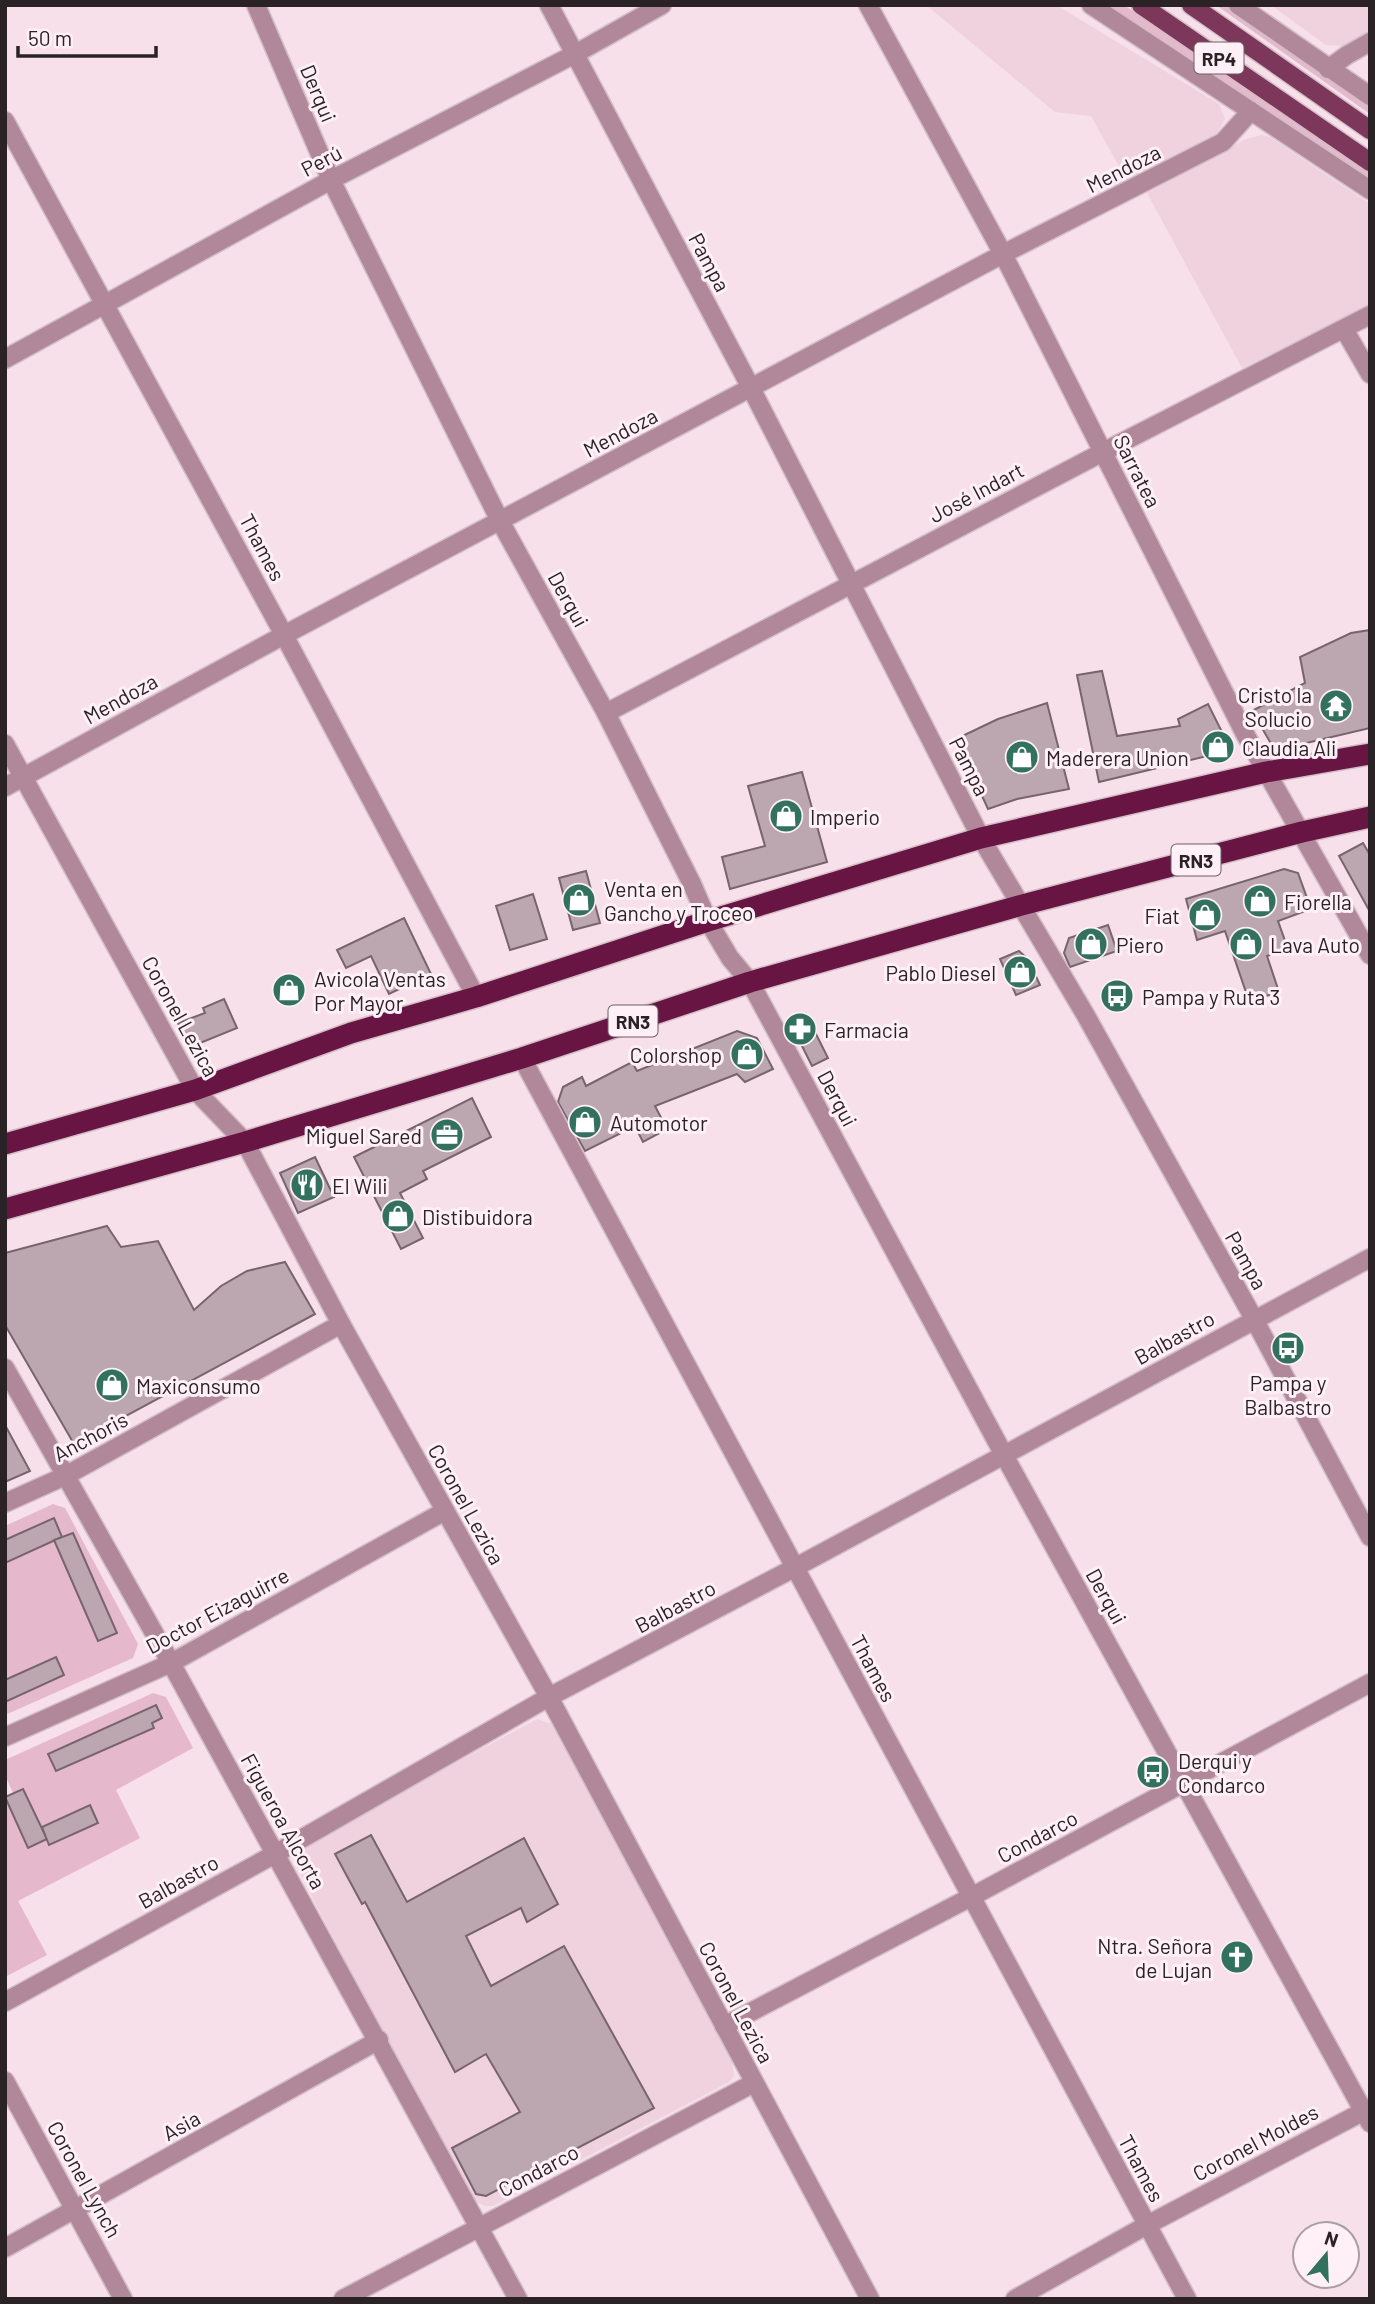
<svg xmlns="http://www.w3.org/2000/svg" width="1375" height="2304" font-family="Barlow,sans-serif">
<rect width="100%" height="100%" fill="#f7e0e9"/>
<g fill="#f0d1de">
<path d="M926,5h130l163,99 6,15 -11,19 -88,41 -35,-63 -36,-4z"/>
<path d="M1271,5h99v28l-25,13 -19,-1z"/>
<path d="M1262,135l8,2 100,67v101l-128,63 -95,-175 99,-54z"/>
<path d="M537,1719l15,5 180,338 2,14 -5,6 -236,124h-8l-17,-8 -174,-336v-6l6,-9z"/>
</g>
<g fill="#e6b8cb" fill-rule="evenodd">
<path d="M1105,5h19l246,167v9z"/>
<path d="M1216,5h15l139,98v11z"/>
<path d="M53,1504l12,4 73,136 -5,14 -128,57v-13l59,-27 -8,-18 -51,23v-117l57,-27 -9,-18 -48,22v-14zM73,1533l25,108 -44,-100z"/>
<path d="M153,1693l13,4 27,51 -77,42 24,48 -122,63 29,54 -42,22v-180l23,51 19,-9 -24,-50 -10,4 -8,-18v-15zM156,1705l-4,18 2,5 -98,43 -8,-18zM90,1805l8,18 -49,22 -7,-18z"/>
</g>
<g fill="#bca6af" stroke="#78646c" stroke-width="2">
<path d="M1370,630v98l-89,21 -8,-2 -21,-36 53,-28 -5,-26 51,-24z"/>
<path d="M1102,671l15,65 63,-10 -2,-7 30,-15 20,40 -4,8 -125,30 -22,-107z"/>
<path d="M1047,703l22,86 -52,10 -29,10 -32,-70 42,-20z"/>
<path d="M802,772l25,90 -97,27 -8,-32 43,-11 -17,-60z"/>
<path d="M1363,843l7,12v57l-31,-56z"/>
<path d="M1284,869l14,4 13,36 -33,12 10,28 -21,7 12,36 -30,9 -24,-70 -28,9 -11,-41z"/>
<path d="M586,871l14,52 -27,7 -14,-52z"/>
<path d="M533,894l14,45 -37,11 -14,-44z"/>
<path d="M404,918l27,56 -42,20 -18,-38 -25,12 -9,-18z"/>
<path d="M1108,925l9,26 -47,16 -6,-14 5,-15z"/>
<path d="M1019,951l9,8 12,26 -24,10 -16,-36z"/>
<path d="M224,999l13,29 -49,20 -10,-25 27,-10 -2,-5z"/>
<path d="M806,1014l22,44 -16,8 -19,-38 4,-10z"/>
<path d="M737,1031l20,7 16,31 -28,13 -8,-8 -82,32 12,23 -24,13 -8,-16 -50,25 -27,-49 5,-15 19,-10 4,9 46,-24 5,9z"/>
<path d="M472,1098l19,39 -68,34 4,8 -27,14 23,45 -22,11 -47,-92z"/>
<path d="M315,1157l19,40 -36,16 -18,-40z"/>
<path d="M107,1226l14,21 37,-6 36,69 27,-24 26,-15 38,-9 30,52 -241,130 -69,-119v-72z"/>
<path d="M5,1425l25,46 -25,11z"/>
<path d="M54,1518l8,19 -57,26v-23z"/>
<path d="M73,1533l44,100 -19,8 -44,-101z"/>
<path d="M56,1657l8,18 -59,27v-22z"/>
<path d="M156,1705l6,13 -10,5 2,5 -98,43 -8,-17z"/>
<path d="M23,1789l24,50 -19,9 -23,-51z"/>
<path d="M90,1805l8,18 -49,22 -7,-18z"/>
<path d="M371,1835l36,67 117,-64 34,66 -31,18 -6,-14 -55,28 25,50 73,-40 90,162 -168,88 -10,-2 -24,-46 68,-36 -34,-58 -31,18 -90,-170 -3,2 -27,-50z"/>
</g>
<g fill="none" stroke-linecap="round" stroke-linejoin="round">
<defs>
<g id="minor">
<path d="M256,5l75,175 169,341 106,192 86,171 16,37 22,37 20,24 254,473 366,668"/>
<path d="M549,5l202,383 230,450 104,176 169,305 116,218"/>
<path d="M868,5l135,249 242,480 125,221"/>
<path d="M1091,5l279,185"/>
<path d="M1238,5l132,91"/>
<path d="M1328,69l19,-14 23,-13"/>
<path d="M5,121l279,514 192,362"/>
<path d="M1344,329l26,45"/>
<path d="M5,359l326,-179 244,-126 87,-49"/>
<path d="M606,713l497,-261 267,-137"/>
<path d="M5,744l190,346 50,52 96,182 208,373 321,602"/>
<path d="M5,787l279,-152 719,-381 220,-112 28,-31"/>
<path d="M522,1058l665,1241"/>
<path d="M5,1368l166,295 347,636"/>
<path d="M5,1503l60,-27 276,-152"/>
<path d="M5,1737l166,-74 274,-152"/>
<path d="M5,2002l270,-148 274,-157 245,-129 576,-310"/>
<path d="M724,2026l247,-129 399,-214"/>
<path d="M5,2081l118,218"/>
<path d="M5,2248l374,-208"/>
<path d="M343,2299l411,-216"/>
<path d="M1015,2299l132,-74 223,-117"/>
</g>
<g id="major">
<path d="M1141,5l229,157"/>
<path d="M1191,5l179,125"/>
</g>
<g id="highway">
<path d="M5,1144l190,-54 156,-57 125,-36 232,-76 273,-83 285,-66 104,-18"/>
<path d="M5,1209l240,-67 277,-84 228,-76 272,-77 280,-73 68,-15"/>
</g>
</defs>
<use href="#minor" stroke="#d2bec6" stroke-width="21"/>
<use href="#major" stroke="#d2bec6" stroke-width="21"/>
<use href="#highway" stroke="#d2bec6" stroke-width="24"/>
<use href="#minor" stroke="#b18899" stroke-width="18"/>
<use href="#major" stroke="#7d375a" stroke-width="18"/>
<use href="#highway" stroke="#691544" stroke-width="21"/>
</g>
<defs>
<symbol id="temple-disc" viewBox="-11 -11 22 22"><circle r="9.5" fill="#32715e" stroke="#fef0f6"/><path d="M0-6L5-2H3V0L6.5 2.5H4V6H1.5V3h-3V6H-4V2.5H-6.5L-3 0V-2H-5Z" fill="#fff"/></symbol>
<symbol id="shop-disc" viewBox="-11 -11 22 22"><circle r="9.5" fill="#32715e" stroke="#fef0f6"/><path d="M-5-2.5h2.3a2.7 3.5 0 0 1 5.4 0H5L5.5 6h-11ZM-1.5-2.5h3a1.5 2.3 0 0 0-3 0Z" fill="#fff"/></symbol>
<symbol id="bus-disc" viewBox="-11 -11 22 22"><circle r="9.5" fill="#32715e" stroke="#fef0f6"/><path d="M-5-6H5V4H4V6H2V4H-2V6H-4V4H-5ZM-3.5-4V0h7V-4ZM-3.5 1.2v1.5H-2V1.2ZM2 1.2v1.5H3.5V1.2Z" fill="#fff"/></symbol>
<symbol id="pharmacy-disc" viewBox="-11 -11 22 22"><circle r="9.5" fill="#32715e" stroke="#fef0f6"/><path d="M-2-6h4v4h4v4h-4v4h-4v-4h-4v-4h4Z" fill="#fff"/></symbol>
<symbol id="office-disc" viewBox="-11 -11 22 22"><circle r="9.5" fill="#32715e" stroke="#fef0f6"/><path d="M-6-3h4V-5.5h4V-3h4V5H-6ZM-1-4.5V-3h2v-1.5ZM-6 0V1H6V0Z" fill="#fff"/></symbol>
<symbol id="restaurant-disc" viewBox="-11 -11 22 22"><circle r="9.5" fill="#32715e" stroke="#fef0f6"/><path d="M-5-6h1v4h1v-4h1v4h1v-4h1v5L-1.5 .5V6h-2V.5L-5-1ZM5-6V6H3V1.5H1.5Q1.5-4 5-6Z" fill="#fff"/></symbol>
<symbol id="church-disc" viewBox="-11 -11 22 22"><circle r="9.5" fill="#32715e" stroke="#fef0f6"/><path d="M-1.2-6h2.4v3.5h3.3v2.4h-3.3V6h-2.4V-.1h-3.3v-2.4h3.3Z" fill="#fff"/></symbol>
</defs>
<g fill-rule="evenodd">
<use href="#temple-disc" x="1317" y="687" width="38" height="38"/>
<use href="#shop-disc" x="1199" y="728" width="38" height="38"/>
<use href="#shop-disc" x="1003" y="738" width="38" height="38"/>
<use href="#shop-disc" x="767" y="797" width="38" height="38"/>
<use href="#shop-disc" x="560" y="881" width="38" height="38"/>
<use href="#shop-disc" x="1241" y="882" width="38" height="38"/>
<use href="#shop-disc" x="1186" y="896" width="38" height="38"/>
<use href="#shop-disc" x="1072" y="925" width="38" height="38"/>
<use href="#shop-disc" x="1227" y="925" width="38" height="38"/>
<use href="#shop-disc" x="1001" y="953" width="38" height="38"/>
<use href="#shop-disc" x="270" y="971" width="38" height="38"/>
<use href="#bus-disc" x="1098" y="977" width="38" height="38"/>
<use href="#pharmacy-disc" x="781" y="1010" width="38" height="38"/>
<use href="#shop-disc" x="728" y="1035" width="38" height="38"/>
<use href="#shop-disc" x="566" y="1103" width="38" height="38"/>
<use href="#office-disc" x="428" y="1116" width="38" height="38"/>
<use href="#restaurant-disc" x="288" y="1166" width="38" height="38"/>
<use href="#shop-disc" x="379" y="1197" width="38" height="38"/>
<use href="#bus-disc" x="1269" y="1329" width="38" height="38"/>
<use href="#shop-disc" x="93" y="1366" width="38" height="38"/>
<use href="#bus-disc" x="1134" y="1753" width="38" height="38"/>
<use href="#church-disc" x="1218" y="1938" width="38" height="38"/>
</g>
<g text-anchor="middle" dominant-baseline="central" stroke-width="6" stroke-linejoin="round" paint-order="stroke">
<g fill="#fef0f6" stroke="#6a6064" stroke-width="2">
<rect x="1194.5" y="42.5" width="49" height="31" rx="5"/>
<rect x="1171.5" y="844.5" width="49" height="31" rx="5"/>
<rect x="608.5" y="1005.5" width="49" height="31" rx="5"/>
</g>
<g font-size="19" font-weight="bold" fill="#2a2225">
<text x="1219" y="58">RP4</text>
<text x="1196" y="860">RN3</text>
<text x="633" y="1021">RN3</text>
</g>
<g font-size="21" fill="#2a2225" stroke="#fef0f6">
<text transform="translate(319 93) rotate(67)">Derqui</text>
<text transform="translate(321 160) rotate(-28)">Perú</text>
<text transform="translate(1123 168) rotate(-27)">Mendoza</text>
<text transform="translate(710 262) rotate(62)">Pampa</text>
<text transform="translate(620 432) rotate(-28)">Mendoza</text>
<text transform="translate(1138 471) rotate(63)">Sarratea</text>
<text transform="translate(976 492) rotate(-28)">José Indart</text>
<text transform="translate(263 547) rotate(62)">Thames</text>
<text transform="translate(569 599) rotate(61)">Derqui</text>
<text transform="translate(120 698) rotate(-29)">Mendoza</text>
<text transform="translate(970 766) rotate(63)">Pampa</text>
<text transform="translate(181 1016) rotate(61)">Coronel Lezica</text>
<text transform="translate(838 1098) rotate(62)">Derqui</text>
<text transform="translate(1247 1260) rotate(61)">Pampa</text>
<text transform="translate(1174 1337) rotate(-29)">Balbastro</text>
<text transform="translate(90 1436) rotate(-28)">Anchoris</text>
<text transform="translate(467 1504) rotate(61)">Coronel Lezica</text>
<text transform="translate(1107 1596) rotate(61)">Derqui</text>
<text transform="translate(675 1606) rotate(-28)">Balbastro</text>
<text transform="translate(217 1610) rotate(-28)">Doctor Eizaguirre</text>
<text transform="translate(874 1668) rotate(62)">Thames</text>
<text transform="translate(284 1821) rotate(61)">Figueroa Alcorta</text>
<text transform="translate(1037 1836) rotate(-28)">Condarco</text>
<text transform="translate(178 1881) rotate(-29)">Balbastro</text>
<text transform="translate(737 2002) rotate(62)">Coronel Lezica</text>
<text transform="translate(181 2125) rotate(-29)">Asia</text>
<text transform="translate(1255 2142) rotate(-28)">Coronel Moldes</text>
<text transform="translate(1142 2168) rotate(62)">Thames</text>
<text transform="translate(538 2170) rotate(-28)">Condarco</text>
<text transform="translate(85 2179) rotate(61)">Coronel Lynch</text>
</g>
<g font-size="21" fill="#2a2225" stroke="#fef0f6" text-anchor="start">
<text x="1312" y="694" text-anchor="end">Cristo la<tspan x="1312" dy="24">Solucio</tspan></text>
<text x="1242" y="747">Claudia Ali</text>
<text x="1046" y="757">Maderera Union</text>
<text x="810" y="816">Imperio</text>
<text x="604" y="888">Venta en<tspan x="604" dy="24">Gancho y Troceo</tspan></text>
<text x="1284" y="901">Fiorella</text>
<text x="1180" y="915" text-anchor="end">Fiat</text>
<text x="1116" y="944">Piero</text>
<text x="1270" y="944">Lava Auto</text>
<text x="996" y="972" text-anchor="end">Pablo Diesel</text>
<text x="314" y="978">Avicola Ventas<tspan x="314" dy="24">Por Mayor</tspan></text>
<text x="1142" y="996">Pampa y Ruta 3</text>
<text x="824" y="1029">Farmacia</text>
<text x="722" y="1054" text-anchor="end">Colorshop</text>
<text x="610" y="1122">Automotor</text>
<text x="422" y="1135" text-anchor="end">Miguel Sared</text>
<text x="332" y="1185">El Wili</text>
<text x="422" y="1216">Distibuidora</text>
<text x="1288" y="1382" text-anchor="middle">Pampa y<tspan x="1288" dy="24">Balbastro</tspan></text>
<text x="136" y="1385">Maxiconsumo</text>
<text x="1178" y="1760">Derqui y<tspan x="1178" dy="24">Condarco</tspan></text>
<text x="1212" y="1945" text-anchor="end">Ntra. Señora<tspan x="1212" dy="24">de Lujan</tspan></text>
</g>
</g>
<rect width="1375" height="2304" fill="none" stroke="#2a2225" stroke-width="14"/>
<g transform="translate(1326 2255) rotate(19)"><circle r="33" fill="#fef0f6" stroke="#a99ea2" stroke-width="2"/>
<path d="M0-5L12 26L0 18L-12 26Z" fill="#32715e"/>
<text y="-10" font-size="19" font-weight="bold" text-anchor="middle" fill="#2a2225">N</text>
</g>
<path d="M18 46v10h138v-10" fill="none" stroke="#2a2225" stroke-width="3.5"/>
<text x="28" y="46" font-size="21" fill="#2a2225" stroke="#fef0f6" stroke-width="5" paint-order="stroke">50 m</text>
</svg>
